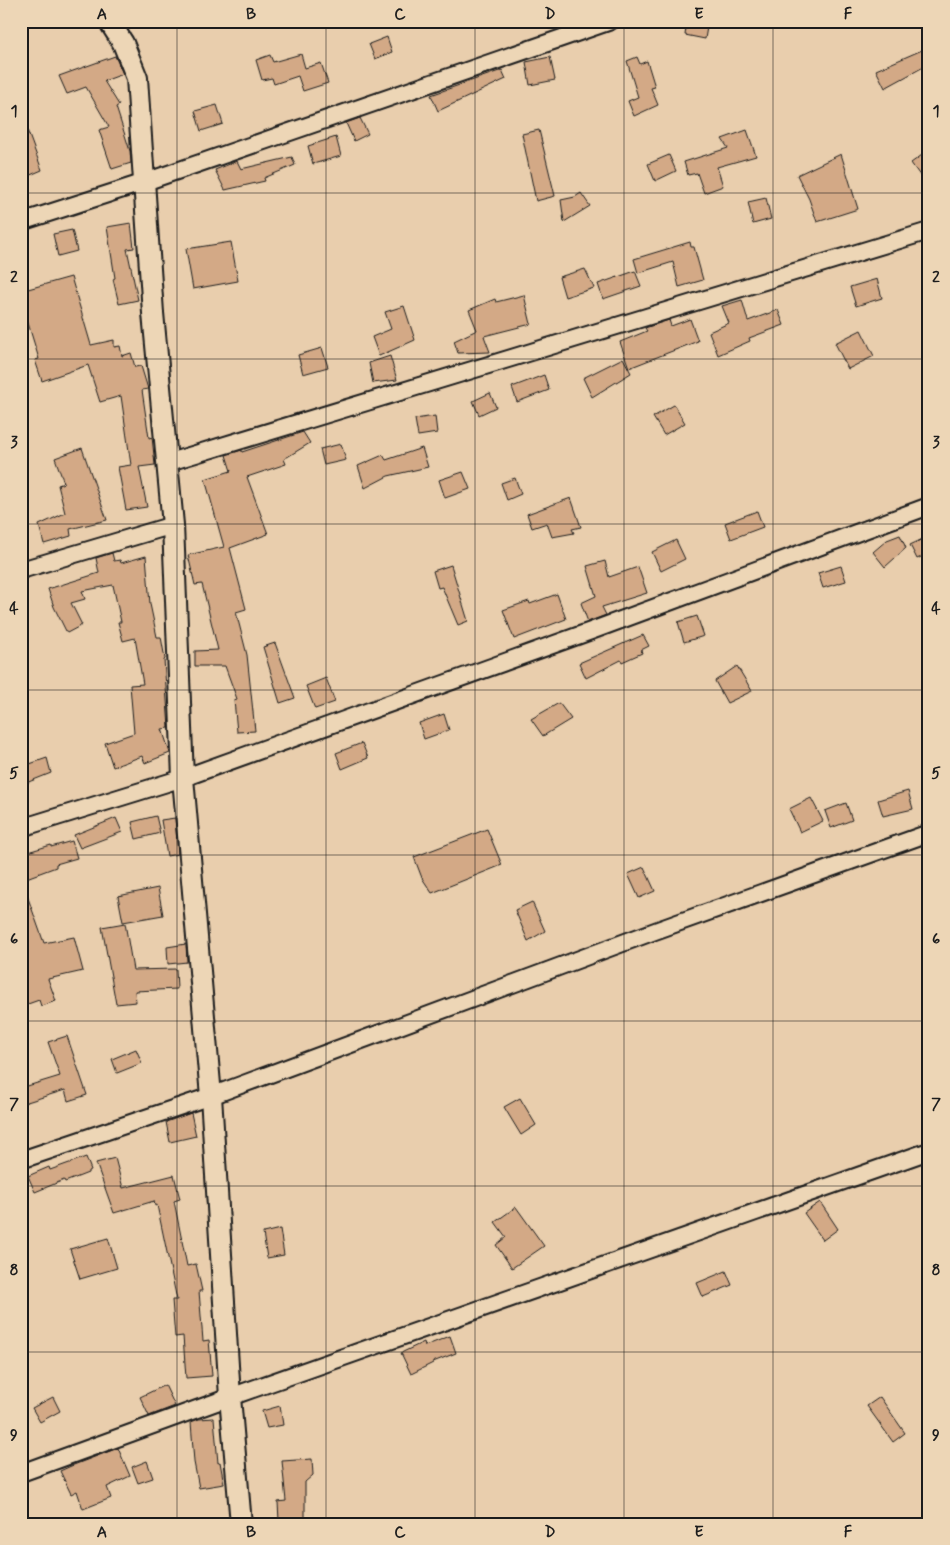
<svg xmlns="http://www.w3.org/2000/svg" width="950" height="1545" font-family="Mynerve,sans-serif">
<rect width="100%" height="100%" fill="#e9cead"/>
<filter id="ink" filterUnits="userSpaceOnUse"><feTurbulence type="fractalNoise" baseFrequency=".02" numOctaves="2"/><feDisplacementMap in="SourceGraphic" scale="10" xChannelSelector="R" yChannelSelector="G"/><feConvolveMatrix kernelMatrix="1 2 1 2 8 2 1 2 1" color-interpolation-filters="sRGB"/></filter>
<g filter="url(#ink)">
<g fill="#d3a986" stroke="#1c1c1c">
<path d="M687,21h21l-3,18 -20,-4z"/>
<path d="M387,37l5,15 -17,7 -6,-15z"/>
<path d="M929,47v17l-44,24 -9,-18z"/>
<path d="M301,54l4,14 16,-5 7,20 -25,8 -5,-15 -24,8 -2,-6 -10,2 -6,-20 14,-5 3,7z"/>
<path d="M115,56l8,18 -19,7 15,24 -3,2 14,44 1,12 -19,6 -13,-39 10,-3 -23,-40 -19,7 -8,-18z"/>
<path d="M550,57l5,23 -25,5 -4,-23z"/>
<path d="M637,57l3,7 7,-3 8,26 -4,1 7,17 -24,11 -6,-15 10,-4 -11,-36z"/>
<path d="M502,70l4,9 -68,32 -7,-16z"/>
<path d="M217,105l6,19 -22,7 -6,-20z"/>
<path d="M360,118l8,16 -14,7 -8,-18z"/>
<path d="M21,119h2l19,51 -21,9z"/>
<path d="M539,130l16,66 -19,5 -14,-67z"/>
<path d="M747,130l9,26 -39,11 6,19 -19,7 -7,-20 -9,2 -4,-13 44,-14 -6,-9z"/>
<path d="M336,137l5,19 -28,8 -5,-18z"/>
<path d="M929,150v38l-18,-25z"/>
<path d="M841,154l17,55 -41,13 -8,-23 -12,-24z"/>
<path d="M669,155l7,16 -21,10 -7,-17z"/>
<path d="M292,157l3,8 -31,13 1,3 -40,9 -10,-20 22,-9 4,8z"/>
<path d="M581,193l9,13 -26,16 -3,-22 14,-3z"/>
<path d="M766,198l5,21 -18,5 -5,-22z"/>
<path d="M131,223l3,25 -7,1 11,51 -19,4 -6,-25 2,-1 -8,-51z"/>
<path d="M72,230l5,21 -19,5 -5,-22z"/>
<path d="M231,242l7,39 -45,8 -7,-40z"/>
<path d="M690,242l1,5h3l9,33 -24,7 -6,-25 -35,11 -4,-14z"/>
<path d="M585,269l9,19 -29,9 -6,-20z"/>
<path d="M635,271l6,15 -38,13 -5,-15z"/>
<path d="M71,277l20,68 23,-5v7l6,-1 2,10 9,-3 4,14 6,-1 7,23 -6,1 7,48 3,-1 3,28 -16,2 8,40 -21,3 -8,-43 13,-2 -10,-69 -21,6 -12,-37 -46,16 -7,-21 4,-1 -18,-59v-9z"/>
<path d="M877,279l5,19 -26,8 -6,-19z"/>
<path d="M524,295l7,29 -47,12 6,16 -32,1 -4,-12 23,-11 -8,-20 26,-11 1,3z"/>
<path d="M742,300l6,21 30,-11 6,15 -35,13 1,3 -32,14 -9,-23 20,-9 -7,-17z"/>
<path d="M404,306l11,34 -36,16 -7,-19 19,-8 -6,-17z"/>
<path d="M690,319l8,22 -69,27 -9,-26 27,-11 -2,-3 24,-8 2,6z"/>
<path d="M861,330l13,26 -26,13 -13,-26z"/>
<path d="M322,348l6,19 -25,7 -5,-19z"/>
<path d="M390,356l7,24 -24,3 -4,-20z"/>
<path d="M623,358l8,15 -39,24 -9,-19z"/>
<path d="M544,375l5,15 -32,12 -5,-15z"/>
<path d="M490,393l6,14 -17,8 -6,-14z"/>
<path d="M674,405l11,18 -21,12 -11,-18z"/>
<path d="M435,416l2,17 -19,3 -3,-17z"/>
<path d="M303,432l7,11 -26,16 2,5 -39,13 21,57 -38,14 16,61 -10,3 11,43 8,76 -18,1 -3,-32 3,-1 -12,-33h-30v-15l23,-1 -16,-66 -7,1 -7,-30 36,-8 -19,-68 26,-8 -5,-16 16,-5v2z"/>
<path d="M341,444l5,16 -22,5 -4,-16z"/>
<path d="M82,448l25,72 -37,9 1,7 -27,8 -5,-19 26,-12 -7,-28 6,-2 -9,-25z"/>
<path d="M422,448l6,19 -40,9 -23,12 -7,-22 25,-11 3,5z"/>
<path d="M463,472l7,17 -25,9 -6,-18z"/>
<path d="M515,478l6,16 -14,6 -6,-17z"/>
<path d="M571,498l10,29 -9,2 2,4 -22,4 -5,-14 -15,5 -5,-14z"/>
<path d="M757,511l6,16 -32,12 -6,-16z"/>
<path d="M900,535l6,13 -21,19 -12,-15 14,-12z"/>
<path d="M929,536v17l-12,6 -7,-14z"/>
<path d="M676,540l9,19 -24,12 -9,-19z"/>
<path d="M112,553l2,8 6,-1 1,3 25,-7 4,48 7,33h4l4,22 -1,1 5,68 -7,1 8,24 -25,10 -3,-7 -29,11 -8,-24 29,-10 -4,-48 13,-1 -8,-46 -12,3 -5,-19h3l-8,-37 -31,6 3,8 -14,4 11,22 -15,8 -13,-26 -6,-18 51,-16 -3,-15z"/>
<path d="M605,561l4,16 29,-10 9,26 -45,14 4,8 -18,7 -7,-19 15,-7 -9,-30z"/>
<path d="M451,565l17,56 -10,4 -16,-38 -4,1 -5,-17z"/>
<path d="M841,566l5,15 -23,7 -5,-15z"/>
<path d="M557,594l9,25 -52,20 -11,-29 26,-9 1,3z"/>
<path d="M697,616l7,20 -20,6 -6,-20z"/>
<path d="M643,635l6,11 -8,4 1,3 -20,9 -1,-2 -35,18 -7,-15z"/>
<path d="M275,643l20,55 -15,5 -17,-56z"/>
<path d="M737,666l15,25 -25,12 -12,-22z"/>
<path d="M326,678l9,24 -20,7 -9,-23z"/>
<path d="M559,703l12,16 -28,17 -12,-17z"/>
<path d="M444,714l5,16 -25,9 -5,-16z"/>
<path d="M362,743l6,15 -26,11 -6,-16z"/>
<path d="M47,758l4,15 -30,12v-18z"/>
<path d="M908,791l5,18 -30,7 -5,-16z"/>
<path d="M811,798l12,23 -23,11 -11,-23z"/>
<path d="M846,803l6,17 -21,8 -6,-17z"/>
<path d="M156,816l4,17 -24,6 -4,-17z"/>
<path d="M116,818l6,14 -42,16 -6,-13z"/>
<path d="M175,818l3,36 -11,2 -6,-36z"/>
<path d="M487,829l15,36 -70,28 -10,-15 -8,-21z"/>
<path d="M72,841l5,17 -21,6v3l-35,13v-26l30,-9v2z"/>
<path d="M644,867l11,24 -16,7 -11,-24z"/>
<path d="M23,884l21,59 30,-6 9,34 -35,8 8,22 -15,5 -2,-6 -14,5 -4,-9v-111z"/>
<path d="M158,888l5,27 -40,7 -5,-26z"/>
<path d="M532,902l13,29 -17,10 -13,-31z"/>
<path d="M125,923l8,47 43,-1 1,20 -42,2 1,11 -20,2 -14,-77z"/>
<path d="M186,944l1,18 -19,2 -1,-17z"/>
<path d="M67,1036l20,59 -19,6 -3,-11 -44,14v-16l39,-12 -12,-34z"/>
<path d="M136,1049l6,14 -25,10 -5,-14z"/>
<path d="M520,1098l16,27 -15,10 -17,-28z"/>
<path d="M191,1113l5,23 -26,6 -4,-20z"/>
<path d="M86,1157l5,13 -3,1v2l-23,9 -1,-2 -29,12 -7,-16 21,-9 1,3z"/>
<path d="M115,1158l8,30 51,-13 6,24 -6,2 13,65 9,-2 6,27h-3l4,50 6,-1 3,36 -26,2 -3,-42 -8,1 -3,-37h5l-20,-95 -2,1 -1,-5 -40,12 -18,-50z"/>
<path d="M820,1202l18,27 -15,11 -19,-27z"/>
<path d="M516,1207l28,39 -32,22 -16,-23 10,-8 -11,-15z"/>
<path d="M280,1229l4,26 -17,3 -4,-25z"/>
<path d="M108,1238l9,30 -37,11 -10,-30z"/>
<path d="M726,1271l6,14 -29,12 -6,-14z"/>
<path d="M450,1336l6,17 -23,9v1l-22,11 -10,-21 23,-11 1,4z"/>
<path d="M165,1385l10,21 -26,10 -9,-19z"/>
<path d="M53,1397l7,14 -20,11 -8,-14z"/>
<path d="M880,1397l25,36 -12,9 -26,-36z"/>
<path d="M280,1406l3,19 -16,3 -5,-17z"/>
<path d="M214,1418l4,45 2,-1 4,22 -25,4 -5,-26 -3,-40 8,-3z"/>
<path d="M118,1448l12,28 -23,11 4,11 -28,11 -6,-18 -6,3 -11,-23 11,-5z"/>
<path d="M312,1459l1,16 -8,7v37l-26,2 -1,-19 8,-1 -4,-40z"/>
<path d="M147,1461l6,17 -15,5 -6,-16z"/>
</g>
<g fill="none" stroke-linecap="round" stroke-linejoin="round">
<defs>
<g id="minor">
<path d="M21,222l124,-40 466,-161"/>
<path d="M166,463l763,-232"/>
<path d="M21,570l152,-45"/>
<path d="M21,828l162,-50 408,-147 338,-125"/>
<path d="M21,1160l190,-64 444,-165 274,-98"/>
<path d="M21,1473l209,-76 699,-246"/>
</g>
<path id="tertiary" d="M109,21l14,22 14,35 16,235 20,212 10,253 28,318 19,301 11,127"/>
</defs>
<use href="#minor" stroke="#1c1c1c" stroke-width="20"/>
<use href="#tertiary" stroke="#1c1c1c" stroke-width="24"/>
<use href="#minor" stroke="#edd6b6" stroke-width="16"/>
<use href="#tertiary" stroke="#edd6b6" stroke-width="20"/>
</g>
</g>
<path fill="none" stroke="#1c1c1c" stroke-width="1" stroke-opacity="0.55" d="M177,21v1503M326,21v1503M475,21v1503M624,21v1503M773,21v1503M21,193h908M21,359h908M21,524h908M21,690h908M21,855h908M21,1021h908M21,1186h908M21,1352h908"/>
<rect width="950" height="1545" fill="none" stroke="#edd6b6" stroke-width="55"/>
<rect x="28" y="28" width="894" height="1490" fill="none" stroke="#1c1c1c" stroke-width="2"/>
<g font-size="16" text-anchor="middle" font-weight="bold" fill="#1c1c1c">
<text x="102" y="19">A</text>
<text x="251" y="19">B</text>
<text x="400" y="19">C</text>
<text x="550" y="19">D</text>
<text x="699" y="19">E</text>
<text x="848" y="19">F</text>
<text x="14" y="116">1</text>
<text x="936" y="116">1</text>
<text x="14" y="282">2</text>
<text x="936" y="282">2</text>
<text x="14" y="447">3</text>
<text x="936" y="447">3</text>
<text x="14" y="613">4</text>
<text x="936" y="613">4</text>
<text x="14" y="778">5</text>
<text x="936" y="778">5</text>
<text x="14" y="944">6</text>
<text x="936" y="944">6</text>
<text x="14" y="1109">7</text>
<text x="936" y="1109">7</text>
<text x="14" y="1275">8</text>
<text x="936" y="1275">8</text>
<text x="14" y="1440">9</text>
<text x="936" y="1440">9</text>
<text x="102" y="1537">A</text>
<text x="251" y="1537">B</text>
<text x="400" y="1537">C</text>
<text x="550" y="1537">D</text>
<text x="699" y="1537">E</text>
<text x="848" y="1537">F</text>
</g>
</svg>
